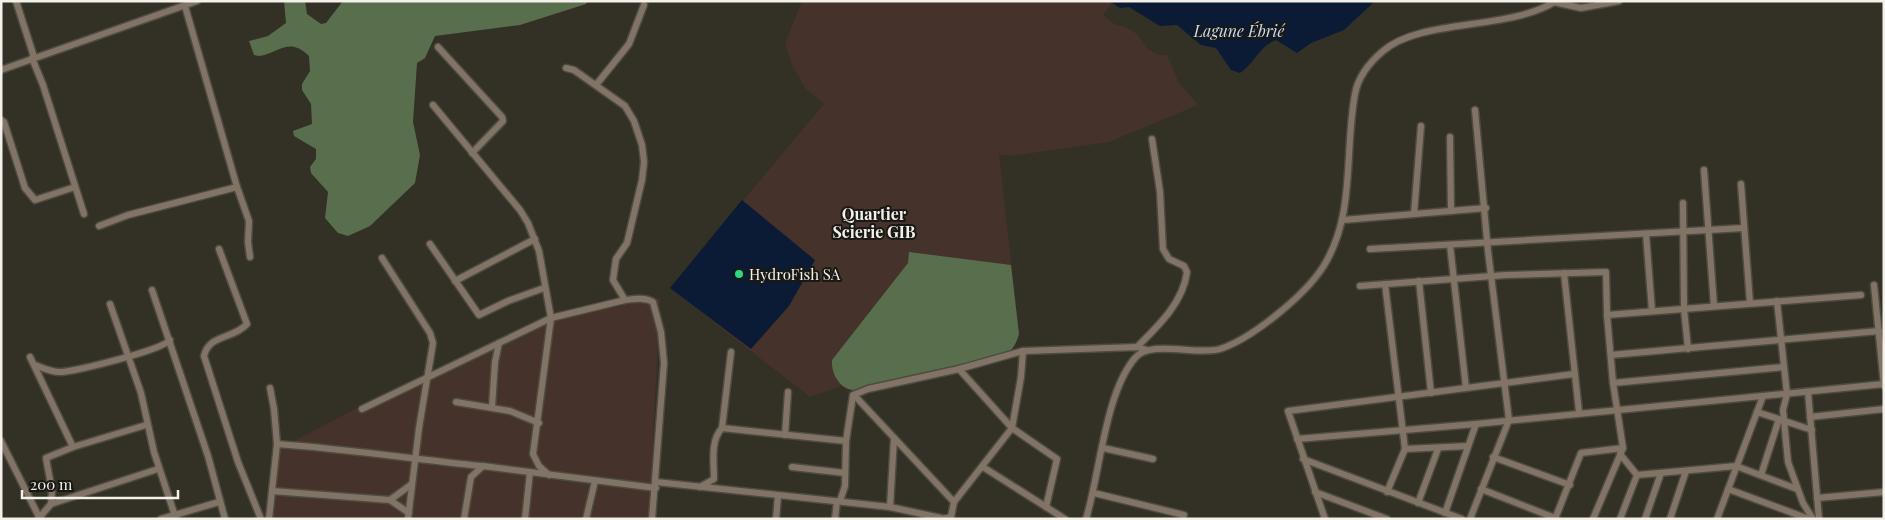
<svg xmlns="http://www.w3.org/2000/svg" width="1885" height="520" font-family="'Playfair Display',serif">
<rect width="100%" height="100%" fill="#333026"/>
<g fill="#45332b">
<path d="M802,1h307l2,3 -8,11 13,10 10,2 11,7 10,14 11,7h9l12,28 19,22 -89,37 -98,14 -12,-2 20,180 -8,17 -157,39h-7l-6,-4 -31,11 -140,-109 154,-184 -19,-16 -12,-21 -8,-23z"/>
<path d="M660,298l-11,221h-379l9,-70 78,-41 196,-89z"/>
</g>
<g fill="#596e4d">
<path d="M284,1h21l2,13 14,10 5,-1 17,-22h245l-2,3 -66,21 -85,11 -10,22 -8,5 -4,59 7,33 -5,28 -45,43 -22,10 -10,-3 -13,-15 3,-26 -17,-19 -1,-6 6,-8v-10l-22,-13 -1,-5 19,-7 -1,-20 -9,-14v-6l8,-13 -1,-15c-20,-20 -30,-3 -50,0l-5,-1 -5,-14 19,-5 18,-13z"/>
<path d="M909,252l102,13 8,69c-3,10 -6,16 -16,22l-149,34c-14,-1 -23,-16 -22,-30l76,-97z"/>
</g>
<g fill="#0b1b35">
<path d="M1109,1h266l-31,29 -33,13 -14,10 -21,-13c-17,6 -21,23 -36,33l-9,-3 -15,-22 -15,-3 -24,-20 -17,1 -31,-19 -9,1z"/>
<path d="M742,200l73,60 -26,46 -38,43 -81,-61z"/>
</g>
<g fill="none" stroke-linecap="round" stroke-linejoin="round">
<defs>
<g id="minor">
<path d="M16,1l18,56"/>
<path d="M1554,2l27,6 38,-7"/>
<path d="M438,47l64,70 1,4 -31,32"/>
<path d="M32,58l11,27 41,129"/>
<path d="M566,68l8,2 51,36 9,15 8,24 2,17 -2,18 -15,63 -11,16 -3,21 12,20c9,-1 19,-3 28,2l8,30 3,31 -12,156"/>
<path d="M1,70l196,-69"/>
<path d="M596,85l33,-41 15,-39"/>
<path d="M433,105l87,105 8,13 11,28 12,67 -18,136 6,12 10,9"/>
<path d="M1,120l3,2 21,66 10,12 40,-13"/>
<path d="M1450,137l1,74"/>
<path d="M1704,170l10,136"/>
<path d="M1741,184l9,119"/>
<path d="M237,187l12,34 -1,21 2,15"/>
<path d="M1683,203l1,106 4,40"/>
<path d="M1414,214l7,-88"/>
<path d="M1343,220l143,-12"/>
<path d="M99,226l29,-11 109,-28 -52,-181"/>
<path d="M1646,234l6,77"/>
<path d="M430,244l49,71 29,-14 36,-13"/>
<path d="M1450,245l16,143"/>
<path d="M219,249l28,75c-13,15 -38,10 -43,32l34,106 23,57"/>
<path d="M1370,249l374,-21"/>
<path d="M382,258l48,75 3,10 -14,85 -11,91"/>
<path d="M1564,273l15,139"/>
<path d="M455,281l80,-42"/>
<path d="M1419,281l12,112"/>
<path d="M1385,284l20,165 -18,43"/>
<path d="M1874,285l10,101"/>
<path d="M1360,286l146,-11 100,-3 1,43 6,68 10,65 -30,71"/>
<path d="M152,290l56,166 17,63"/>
<path d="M1777,301l10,93 -4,16 5,52 15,41 10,16"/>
<path d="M110,304l31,89 13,59 22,67"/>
<path d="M1607,315l254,-20"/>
<path d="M1137,347c21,-21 46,-44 50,-75l-3,-6 -15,-7 -6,-10 -3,-57 -8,-53"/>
<path d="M1611,355l268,-24"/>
<path d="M30,357l43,90"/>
<path d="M35,365c8,3 18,8 27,7 17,-2 98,-21 108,-32"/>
<path d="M959,369l53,59 45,31 -11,48"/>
<path d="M1613,383l171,-16"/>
<path d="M1808,392l11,127"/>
<path d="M855,396l99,106"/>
<path d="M456,402l54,9 29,12"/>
<path d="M492,407l3,-45 4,-19"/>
<path d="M362,409l189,-91 74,-18"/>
<path d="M1757,412l55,18"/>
<path d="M1810,417l74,-8"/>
<path d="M722,428l9,-76"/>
<path d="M785,435l3,-43"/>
<path d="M1297,439l179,-15 408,-40"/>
<path d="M1,441l39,78"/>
<path d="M277,444c69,5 137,15 205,22"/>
<path d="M1103,448l50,11"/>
<path d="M1405,449l63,-3"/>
<path d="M1620,454l17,21 99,-9 61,23"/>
<path d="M1493,457l77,28"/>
<path d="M1303,459l159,60"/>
<path d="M792,467l53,6"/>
<path d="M983,467l82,52"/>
<path d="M1761,475l18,-56"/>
<path d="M656,482l234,25 51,11"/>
<path d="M700,487l14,-8c0,-17 -4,-38 8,-51l124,13"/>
<path d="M1481,489l74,29"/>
<path d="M1728,489l81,30"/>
<path d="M272,491l118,9 19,13"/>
<path d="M1315,492l72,27"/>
<path d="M1094,493l90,22"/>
<path d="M1817,498l67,-6"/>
<path d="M390,500l22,-16"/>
<path d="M840,501l5,-15 1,-45 7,-46 15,-6 91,-20 64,-18 114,-4 10,3"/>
<path d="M1418,503l20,-54"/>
<path d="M51,504l1,-13 -6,-33 27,-11 73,-22"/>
<path d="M890,507l4,-69"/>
<path d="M1445,513l31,-89"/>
<path d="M39,518l12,-14 107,-35"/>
<path d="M161,519l58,-17"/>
<path d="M269,519l8,-75 -3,-35 -4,-21"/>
<path d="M464,519l7,-42 12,-11 173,22"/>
<path d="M525,519l5,-47"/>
<path d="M586,519l9,-38"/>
<path d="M776,519l2,-23"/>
<path d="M835,519l2,-18"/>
<path d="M941,519l10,-2 3,-15 58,-74 9,-51 2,-26"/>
<path d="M1086,519c14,-46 19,-126 49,-161 15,-19 62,-2 85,-9 33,-11 85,-54 103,-82 33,-52 21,-115 32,-173 3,-17 15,-32 28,-43 38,-33 126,-20 173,-50"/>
<path d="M1325,519l-37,-108 286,-37"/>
<path d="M1470,519l39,-99 -21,-169 -13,-141"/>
<path d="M1555,519l26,-66 42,-5"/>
<path d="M1620,519l17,-44"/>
<path d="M1645,519l16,-46"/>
<path d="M1670,519l16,-48"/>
<path d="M1717,519l46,-123"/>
</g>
</defs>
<use href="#minor" stroke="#4e4b41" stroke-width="9"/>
<use href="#minor" stroke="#817467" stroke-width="6"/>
</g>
<circle fill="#2ed883" stroke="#191813" stroke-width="2" cx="739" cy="274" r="5"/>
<g text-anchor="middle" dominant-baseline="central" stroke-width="4" stroke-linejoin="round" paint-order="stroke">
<g font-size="15" fill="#f3f1ea" stroke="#191813" text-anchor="start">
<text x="749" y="274">HydroFish SA</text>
</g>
<g font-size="16" font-style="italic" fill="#c7dbfd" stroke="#191813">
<text x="1239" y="30">Lagune Ébrié</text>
</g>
<g font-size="16" font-weight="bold" fill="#f3f1ea" stroke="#191813">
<text x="874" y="213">Quartier<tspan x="874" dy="18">Scierie GIB</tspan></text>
</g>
</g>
<rect width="1885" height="520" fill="none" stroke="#f3f1ea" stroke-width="5"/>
<path d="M22 490v8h156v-8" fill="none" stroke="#f3f1ea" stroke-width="2.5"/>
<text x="30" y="490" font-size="15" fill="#f3f1ea" stroke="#191813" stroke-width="4" paint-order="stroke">200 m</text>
</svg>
